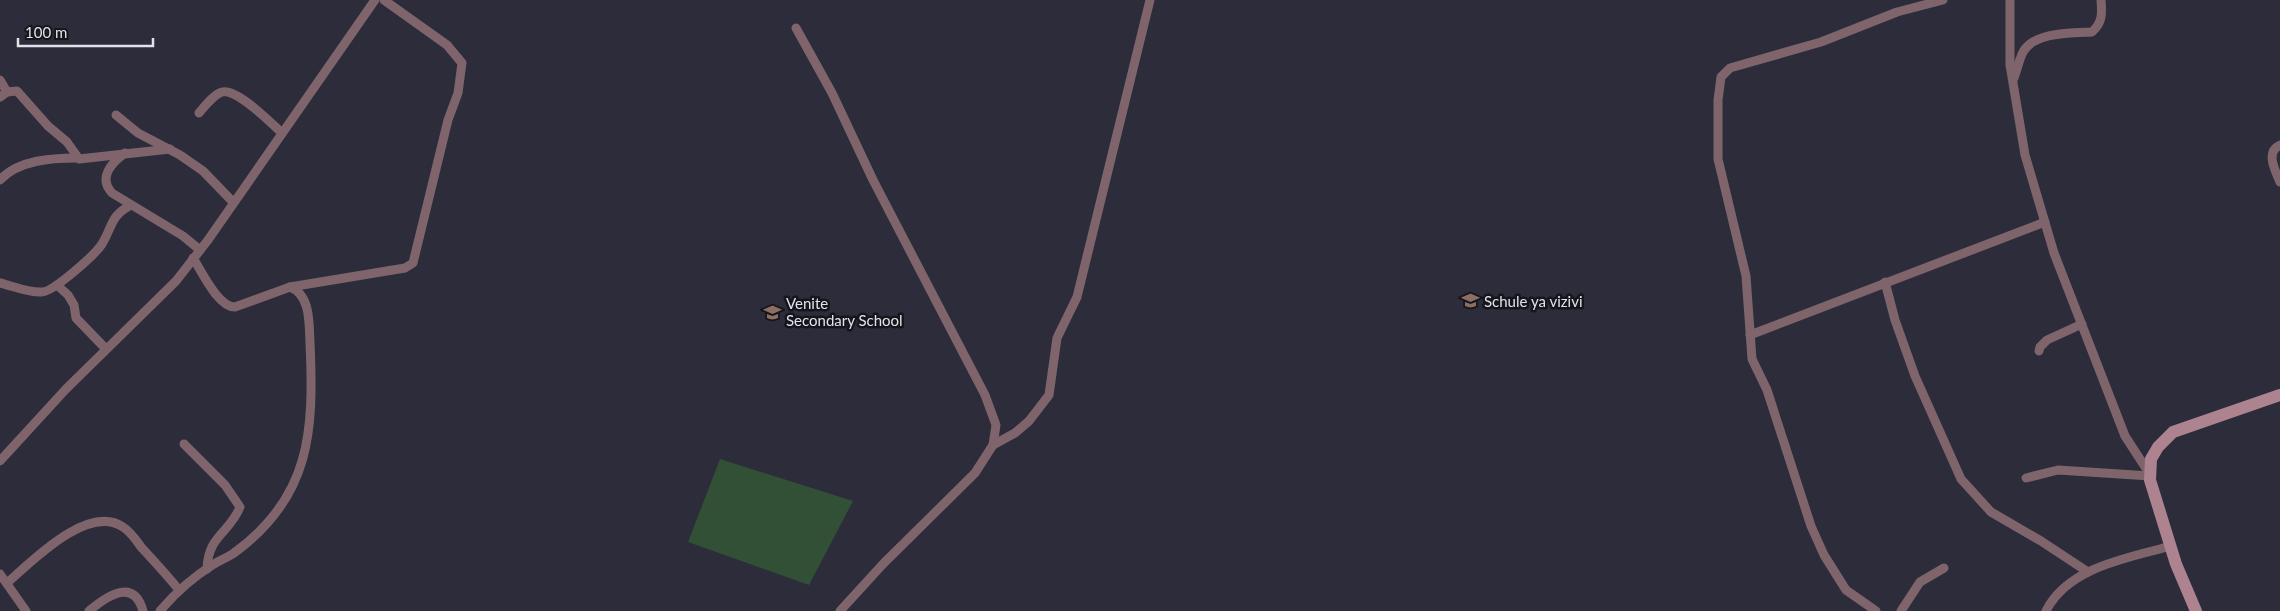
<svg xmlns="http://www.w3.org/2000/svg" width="2280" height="611" font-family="Lato,sans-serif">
<rect width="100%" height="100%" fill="#2c2c3a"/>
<path fill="#325036" d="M720,459l133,42 -44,84 -121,-43z"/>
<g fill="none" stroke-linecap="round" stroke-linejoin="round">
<g stroke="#7f656b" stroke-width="9">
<path d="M2010,0v65l15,90 29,98 71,183 24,37"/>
<path d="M796,28l36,65 41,87 112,215 11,30 -3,20 -18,28 -92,91 -43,47"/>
<path d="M2014,78c3,-8 5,-18 9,-26 11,-20 49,-19 69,-20 11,-10 10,-19 9,-32"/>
<path d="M0,80l7,12"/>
<path d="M0,97l7,-5 10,-1 31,35 19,16 12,17 91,-10"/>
<path d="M199,113c6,-7 14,-18 23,-21 15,-4 49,31 60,41"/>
<path d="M116,115l22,18 42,22 23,16 30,31"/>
<path d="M2280,145c-15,7 -5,25 0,37"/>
<path d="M125,153c-14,10 -27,25 -13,40l71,43 17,14"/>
<path d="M0,180c18,-20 52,-22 77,-22"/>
<path d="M1885,282l10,38 20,56 46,103 30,33 50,29 47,31"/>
<path d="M0,283c13,3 28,10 42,9 11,0 53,-37 60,-48 11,-18 8,-28 29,-39"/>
<path d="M57,285l11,10 6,10 2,13 30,31"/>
<path d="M290,287l115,-19 8,-5 35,-143 10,-27 4,-30 -15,-18 -63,-45"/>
<path d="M1750,335l295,-113"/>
<path d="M2039,351l1,-4 7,-7 35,-16"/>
<path d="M184,444l41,41 15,22c-10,26 -32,28 -33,62"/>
<path d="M993,445l22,-12 14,-12 20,-26 8,-57 20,-41 73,-297"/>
<path d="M0,461l66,-72 110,-108 32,-41 167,-240"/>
<path d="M2026,478l32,-8 92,6"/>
<path d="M0,574l26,37"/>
<path d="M7,583c24,-21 81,-80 116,-56 8,5 13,13 18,20 13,14 26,28 38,43"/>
<path d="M89,611c19,-16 45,-33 54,0"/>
<path d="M160,611c16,-19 33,-34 54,-47 7,-4 14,-7 20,-11 77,-56 80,-122 76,-210 -1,-19 1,-48 -20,-56l-55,20c-17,0 -33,-35 -42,-49"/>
<path d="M1876,611l-30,-21 -22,-35 -13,-29 -44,-136 -15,-31 -6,-83 -28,-117v-59l3,-23 9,-9 91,-26 76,-30 46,-12"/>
<path d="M1901,611l19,-29 24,-14"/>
<path d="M2046,611c22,-44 82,-53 125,-65"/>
</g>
<path stroke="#ac838e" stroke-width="12" d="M2196,611l-20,-47 -26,-84 1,-21 7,-12 15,-15 107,-37"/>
</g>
<defs>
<symbol id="school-bare" viewBox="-9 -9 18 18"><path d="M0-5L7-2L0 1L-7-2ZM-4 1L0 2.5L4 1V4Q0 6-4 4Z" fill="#8d6e63" stroke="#15151b" stroke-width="2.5" paint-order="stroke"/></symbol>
</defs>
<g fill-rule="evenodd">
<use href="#school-bare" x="1458" y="288" width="25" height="25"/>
<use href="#school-bare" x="760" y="300" width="25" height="25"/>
</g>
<g text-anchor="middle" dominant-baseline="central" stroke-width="5" stroke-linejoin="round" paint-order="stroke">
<g font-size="15" fill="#e1e2eb" stroke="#15151b" text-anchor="start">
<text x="1484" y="301">Schule ya vizivi</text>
<text x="786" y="303">Venite<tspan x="786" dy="17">Secondary School</tspan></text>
</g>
</g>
<path d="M18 38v8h135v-8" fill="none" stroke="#e1e2eb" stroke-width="2.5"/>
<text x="25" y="38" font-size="15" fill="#e1e2eb" stroke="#15151b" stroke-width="4" paint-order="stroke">100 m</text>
</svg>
